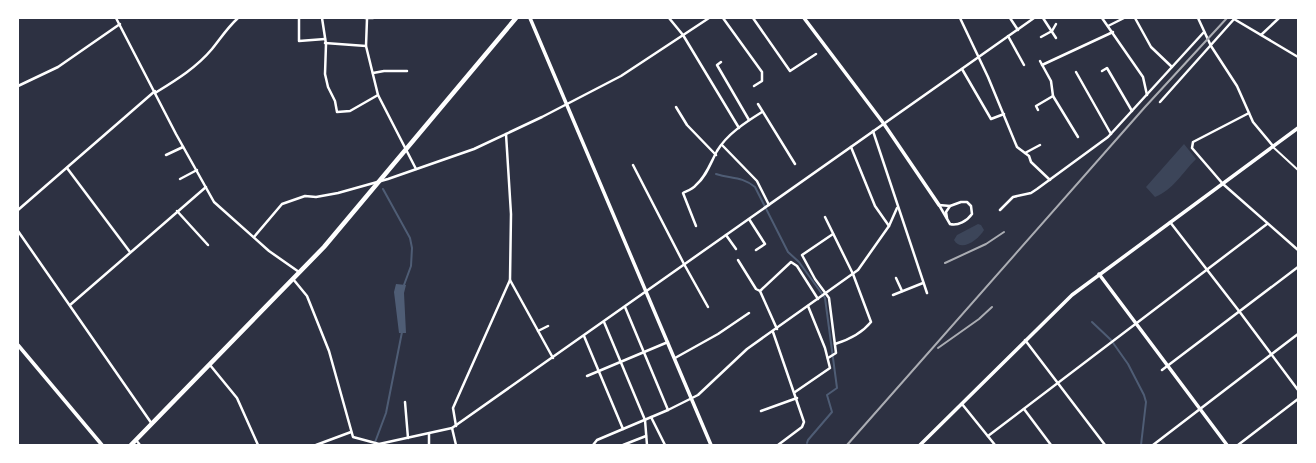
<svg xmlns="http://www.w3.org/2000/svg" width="1316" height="463" font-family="Commissioner,sans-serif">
<rect width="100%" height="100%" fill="#2d3142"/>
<g fill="#3c4559">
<path d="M1184,144l12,15c-14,14 -22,30 -41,38l-9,-10z"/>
<path d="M978,224l3,1 3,5c-5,9 -23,23 -30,10l3,-5z"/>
</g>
<path fill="#4f5d75" d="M396,284l10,1 -2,8 2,40h-7l-5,-41z"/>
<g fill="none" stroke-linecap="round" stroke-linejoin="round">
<g stroke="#4f5d75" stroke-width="2">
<path d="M716,174c16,5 25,2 39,13l33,65 11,10 26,36 12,90 -10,7 5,17 -24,28 -1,3"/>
<path d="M383,189l27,49 2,10 -1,18 -7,19"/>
<path d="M1092,322l19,18 17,24 16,31 2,7 -5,43"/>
<path d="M374,445l12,-32 16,-81"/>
</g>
<path stroke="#fff" stroke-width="2" d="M1273,147l25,23"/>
<g stroke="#fff" stroke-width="2.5">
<path d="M116,18l60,116 38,68 55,49 30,21"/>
<path d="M299,18v23l26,-2"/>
<path d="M322,18l4,26 -1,30 3,13 7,14 2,11 13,-1 28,-16"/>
<path d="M365,18h8"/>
<path d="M669,18l14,17 56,93"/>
<path d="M723,18l39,54v9l-8,5"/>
<path d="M753,18l37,53 26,-17"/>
<path d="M960,18l28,59 29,70 12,9 2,6 19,18"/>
<path d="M1010,18l8,12"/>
<path d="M1043,18l13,20"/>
<path d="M1102,18l41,59 4,18"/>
<path d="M1135,18l16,29 21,20"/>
<path d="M1198,18l13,28 26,40 16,36 20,24"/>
<path d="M367,19l-1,27 12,49 38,74"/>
<path d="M1234,19l64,38"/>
<path d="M1108,26l16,-8"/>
<path d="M1261,35l18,-17"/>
<path d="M1008,36l16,29"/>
<path d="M1041,37l11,-6 4,-7"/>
<path d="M325,43l41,3"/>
<path d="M1040,61l11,20 2,15 25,41"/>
<path d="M721,62l-4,3 32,55"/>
<path d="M1042,65l71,-33"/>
<path d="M962,69l29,50 13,-5"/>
<path d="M1102,71l5,-3 25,43"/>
<path d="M1076,72l35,62"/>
<path d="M373,73l11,-2h23"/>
<path d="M18,86l40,-19 62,-43"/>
<path d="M155,93c21,-13 41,-25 57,-44 9,-11 15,-21 26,-31"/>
<path d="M1160,102l75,-84"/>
<path d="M758,104l37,60"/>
<path d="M676,107l11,18 29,30"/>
<path d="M1038,110l-2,-4 17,-10"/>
<path d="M1249,113l-56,29 -1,6 31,36 75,66"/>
<path d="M873,131l54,162"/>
<path d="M722,145l35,36 12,24"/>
<path d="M851,147l24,59 14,20"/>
<path d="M1025,153l15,-8"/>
<path d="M166,155l17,-8"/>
<path d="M633,165l51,99 24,43"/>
<path d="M67,168l63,84"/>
<path d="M180,179l17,-9"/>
<path d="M961,202h6l4,4 1,8c-5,7 -14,12 -22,10l-11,-19 11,1z"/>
<path d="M18,210l137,-119"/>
<path d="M1000,210l13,-13 18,-4 6,-4 71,-52 96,-105"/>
<path d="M177,211l31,34"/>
<path d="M825,217l28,57 18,48c-9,11 -23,18 -36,22"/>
<path d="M947,218l-1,-6 4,-6"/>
<path d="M749,219l16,25 -9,6"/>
<path d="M1170,222l69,89 59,79"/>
<path d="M696,226l-13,-33c4,-2 10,-4 13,-8 10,-8 15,-23 21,-34 10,-17 29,-29 45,-39"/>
<path d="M18,231l134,193"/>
<path d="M726,235l10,14"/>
<path d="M254,237l28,-33 23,-8 11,1 22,-4 50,-14 86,-30 68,-32 79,-41 88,-58"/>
<path d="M738,260l18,29 4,2"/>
<path d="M896,278l6,13"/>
<path d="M293,279l14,17 22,55 24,86 26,7 73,-16 582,-410"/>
<path d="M510,280l43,78"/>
<path d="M893,295l30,-12"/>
<path d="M70,305l136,-118"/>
<path d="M625,307l43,103"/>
<path d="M604,322l41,98 2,25"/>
<path d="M777,329l-17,-38 31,-29 6,4 21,33"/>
<path d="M538,331l10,-5"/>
<path d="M773,332l31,90 -2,5 -24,18"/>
<path d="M584,336l39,93"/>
<path d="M1025,340l80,105"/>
<path d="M675,358l43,-24 31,-21"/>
<path d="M828,358l8,-5 -7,-55 -14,-19 -13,-24 31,-21"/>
<path d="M210,365l27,33 21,47"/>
<path d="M1162,370l136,-103"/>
<path d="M587,376l81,-34"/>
<path d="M795,392l35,-24 -5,-20 -17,-42"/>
<path d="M405,402l3,36"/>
<path d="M962,404l33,41"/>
<path d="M1024,409l27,36"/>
<path d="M761,411l36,-13"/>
<path d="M651,417l14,28"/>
<path d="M456,426l-3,-18 57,-128 1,-66 -5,-80"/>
<path d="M452,428l4,17"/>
<path d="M988,436l279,-212"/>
<path d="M136,440l4,5"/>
<path d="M316,445l35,-13"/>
<path d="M429,445v-11"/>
<path d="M593,445l4,-5 71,-30 30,-15 49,-46 111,-79 31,-44 8,-18"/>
<path d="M623,445l23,-9"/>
<path d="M1153,445l145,-111"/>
<path d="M1238,445l60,-46"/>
</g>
<g stroke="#fff" stroke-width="3.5">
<path d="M530,18l181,427"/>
<path d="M804,18l80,106 55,81"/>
<path d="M18,345l84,100"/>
<path d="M920,445l152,-150 226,-167"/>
</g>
<path stroke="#fff" stroke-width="3.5" d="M1099,274l128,171"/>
<path stroke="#fff" stroke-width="4.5" d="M131,445l193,-198 192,-229"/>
<g stroke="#abadb3" stroke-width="2">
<path d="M945,263l41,-19 18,-12"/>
<path d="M938,348l41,-29 13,-12"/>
<path d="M847,445l298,-338 82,-89"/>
</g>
</g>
<rect width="1316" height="463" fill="none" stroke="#ffffff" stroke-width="38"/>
</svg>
